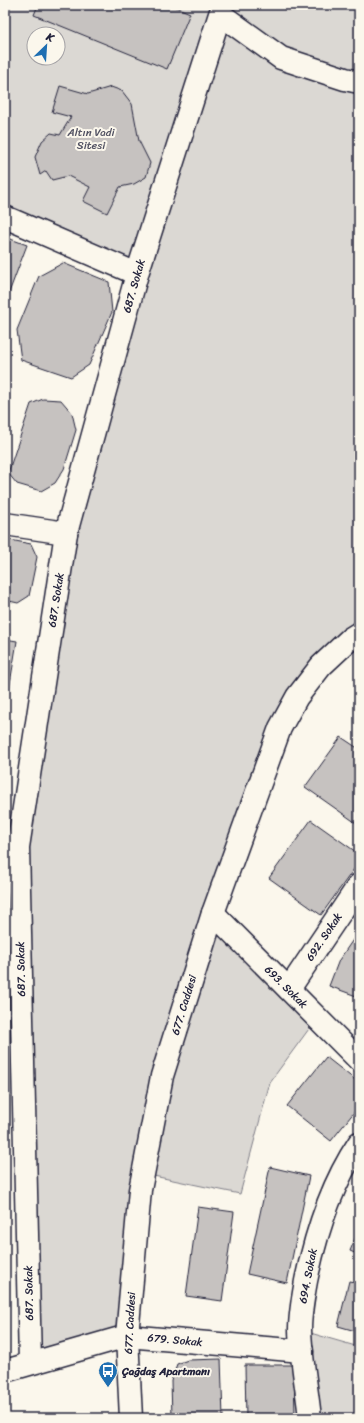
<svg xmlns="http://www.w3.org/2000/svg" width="364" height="1423" font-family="Sriracha,sans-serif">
<rect width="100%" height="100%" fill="#fbf7ec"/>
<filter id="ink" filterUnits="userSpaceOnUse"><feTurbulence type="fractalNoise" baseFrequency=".025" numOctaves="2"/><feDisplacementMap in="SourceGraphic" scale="8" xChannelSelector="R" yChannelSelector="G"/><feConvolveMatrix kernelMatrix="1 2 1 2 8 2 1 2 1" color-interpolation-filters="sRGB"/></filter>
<g filter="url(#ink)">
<g fill="#dbd8d3" stroke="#7e7d87" fill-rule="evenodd">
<path d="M5,5h354v628l-62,64 -84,216 104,105 -47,64 -30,112 -96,-20 -17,162 -97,27 -12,-516 48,-314 71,-259 -132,-57zM34,34h24v24h-24z"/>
<path d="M300,1330l59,17v71h-49z"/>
</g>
<g fill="#c6c2c0" stroke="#22223b">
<path d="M38,5h133l19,8 -23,56 -133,-54z"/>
<path d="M60,86l28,8 23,-7 11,4 10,13 7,37 11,22 -4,14 -12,7 -14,3 -13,26 -24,-12 7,-14 -22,-11 -16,4 -6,-9 -6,4 -5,-18 7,-16 9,-8 9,2 11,-18 -19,-5z"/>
<path d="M5,237l22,8 -22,58z"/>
<path d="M63,263l46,19 3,30 -23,53 -18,12 -50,-17 -4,-30 22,-54z"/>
<path d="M43,399l18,1 11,13 4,17 -12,39 -9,14 -14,8 -24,-7 -9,-11 23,-69z"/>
<path d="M5,539l26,5 6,13 -8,39 -11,7 -13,-3z"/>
<path d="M5,639l12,2 -11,67h-1z"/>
<path d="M341,737l18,12v76l-54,-38z"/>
<path d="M311,820l48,34v8l-38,53 -52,-37z"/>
<path d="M359,931v66l-30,-11 10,-26z"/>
<path d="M326,1057l33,26v23l-28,35 -44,-35z"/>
<path d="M270,1167l39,9 -22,107 -40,-9z"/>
<path d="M198,1207l36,5 -12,89 -36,-5z"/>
<path d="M359,1229v26l-9,-4z"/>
<path d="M349,1281l10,2v49l-21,-6z"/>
<path d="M221,1359l2,59h-51l-1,-37 6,-17 11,-4z"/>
<path d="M245,1365h49l1,53h-49z"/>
</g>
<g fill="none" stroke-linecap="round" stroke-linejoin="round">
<defs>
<g id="street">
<path d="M5,217l132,57"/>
<path d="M5,524l61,9"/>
<path d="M213,913l146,147"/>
<path d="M289,989l70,-104"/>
<path d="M30,1363l-12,-516 48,-314 71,-259 83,-260 61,44 64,21 14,3"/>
<path d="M5,1371l122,-35 175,15"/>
<path d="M131,1418l-4,-82 13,-146 22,-114 51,-163 67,-185 17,-31 24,-31 30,-28 8,-5"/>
<path d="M310,1418c-3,-29 -9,-59 -10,-88 0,-17 3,-32 6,-49 10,-49 25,-96 53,-138"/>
</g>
</defs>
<use href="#street" stroke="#22223b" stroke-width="25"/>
<use href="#street" stroke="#fbf7ec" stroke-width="22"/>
</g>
</g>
<defs>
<symbol id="bus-pin" viewBox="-11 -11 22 30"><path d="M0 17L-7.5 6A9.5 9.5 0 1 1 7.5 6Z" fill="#1f6fb2" stroke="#fbf7ec"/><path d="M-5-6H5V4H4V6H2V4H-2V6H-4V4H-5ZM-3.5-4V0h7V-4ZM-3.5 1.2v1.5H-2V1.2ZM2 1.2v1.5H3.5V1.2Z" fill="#fff"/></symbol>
</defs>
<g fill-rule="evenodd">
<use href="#bus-pin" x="97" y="1360" width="22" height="30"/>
</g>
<g text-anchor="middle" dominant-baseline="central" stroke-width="4" stroke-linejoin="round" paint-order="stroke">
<g font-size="11" fill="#505061" stroke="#fbf7ec">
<text x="91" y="132">Altın Vadi<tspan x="91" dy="13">Sitesi</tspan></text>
</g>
<g font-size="11" fill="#22223b" stroke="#fbf7ec">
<text transform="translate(134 286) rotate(-74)">687. Sokak</text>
<text transform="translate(56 600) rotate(-81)">687. Sokak</text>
<text transform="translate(324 937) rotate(-56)">692. Sokak</text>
<text transform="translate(21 969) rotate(-91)">687. Sokak</text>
<text transform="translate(286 987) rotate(45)">693. Sokak</text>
<text transform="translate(184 1005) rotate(-73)">677. Caddesi</text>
<text transform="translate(308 1276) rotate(-79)">694. Sokak</text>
<text transform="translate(29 1293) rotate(-91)">687. Sokak</text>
<text transform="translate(130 1323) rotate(-87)">677. Caddesi</text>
<text transform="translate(175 1340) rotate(5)">679. Sokak</text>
</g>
<g font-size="11" font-weight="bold" fill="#22223b" stroke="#fbf7ec" text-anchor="start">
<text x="122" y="1371">Çağdaş Apartmanı</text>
</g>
</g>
<rect width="364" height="1423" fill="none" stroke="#fbf7ec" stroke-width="20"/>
<rect x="10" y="10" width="344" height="1403" fill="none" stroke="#22223b" stroke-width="1.5" filter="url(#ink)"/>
<g transform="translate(46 46) rotate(25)"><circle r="19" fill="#fbf7ec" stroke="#a4a2a5"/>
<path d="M0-3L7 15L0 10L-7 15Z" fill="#1f6fb2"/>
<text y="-6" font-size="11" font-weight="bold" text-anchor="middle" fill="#22223b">K</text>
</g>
</svg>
